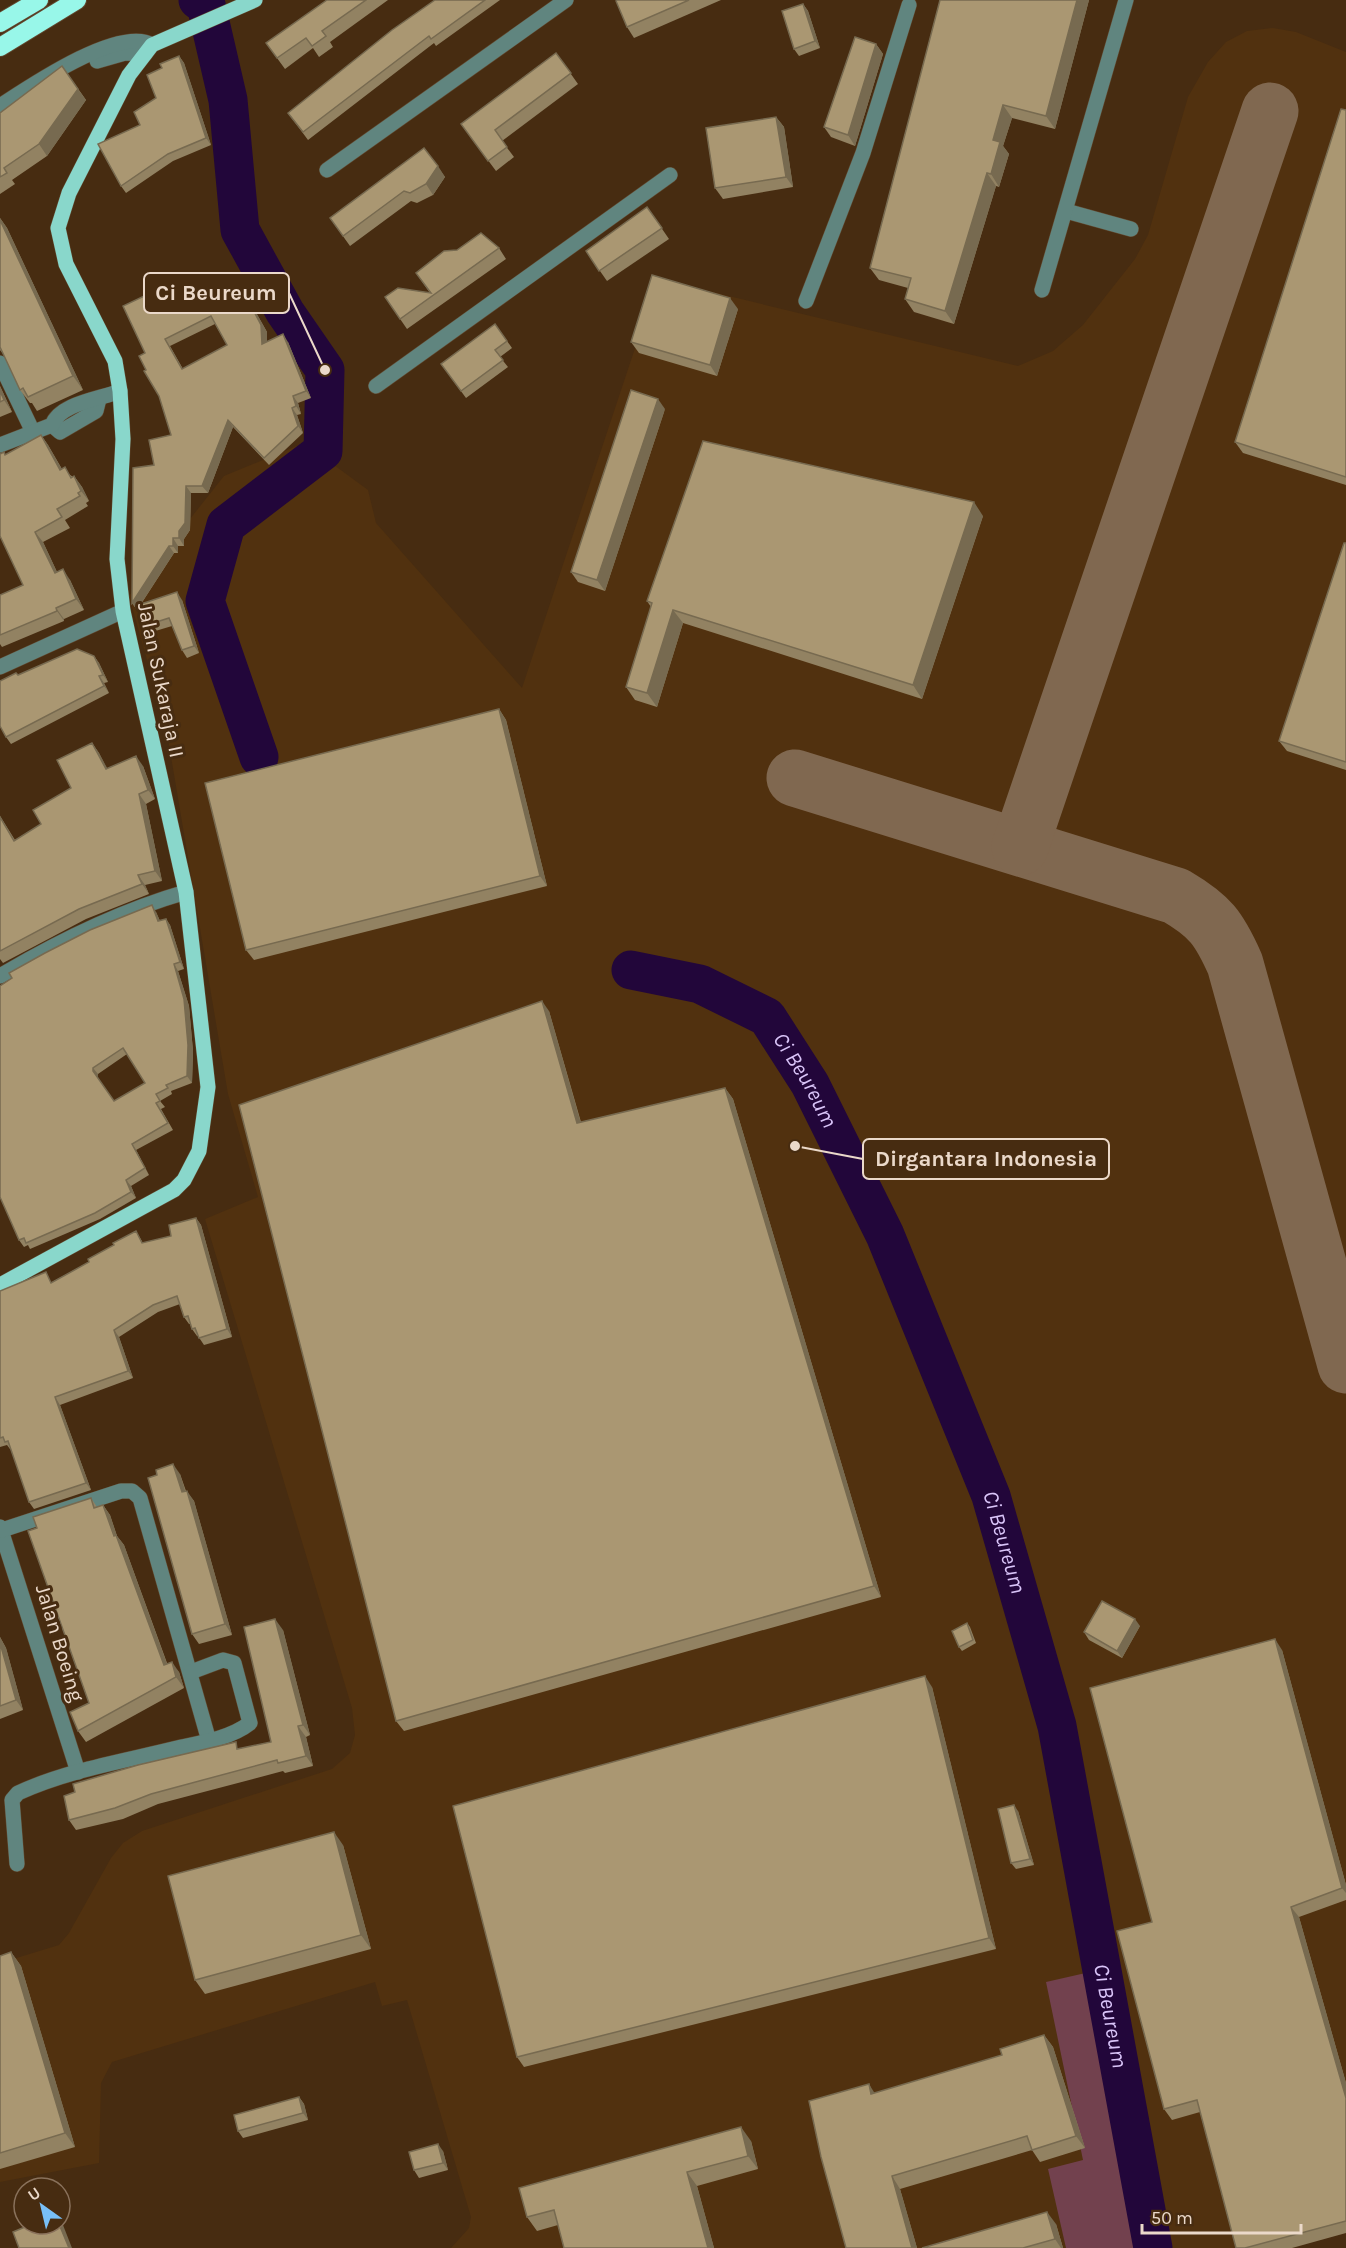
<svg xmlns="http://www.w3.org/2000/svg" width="1346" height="2248" font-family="Karla,sans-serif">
<rect width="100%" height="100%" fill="#472c11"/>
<path fill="#51310f" d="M1273,28l23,4 50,20v2173l-84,23h-811l18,-20 2,-11 -64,-217 -25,6 -7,-24 -263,80 -11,21 -2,80 -99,19v-219l59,-18 10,-12 42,-75 12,-15 19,-12 190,-62 18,-16 5,-18 -3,-27 -147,-489 53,-22 -30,-103 -62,-367 -37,-131 95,-120 80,-33 64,47 8,33 146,165 136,-409 360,87 35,-15 30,-26 52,-66 13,-24 40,-138 20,-35 18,-20 21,-11z"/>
<path fill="#72414e" d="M1084,1908l51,199 2,52 20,44 1,45h-92l-18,-79 35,-9 -37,-178 44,-10 -13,-63z"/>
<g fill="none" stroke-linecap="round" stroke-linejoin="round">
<g stroke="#22063a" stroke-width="39">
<path d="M198,0l8,5 22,95 12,130 45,82 40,58 -2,81 -97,74 -21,76 54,156"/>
<path id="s1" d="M631,970l69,14 67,33 43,67 75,151 106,261 66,230 96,522"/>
</g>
<g stroke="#806850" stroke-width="57">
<path d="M795,778l381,118c34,20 43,32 59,68l111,401"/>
<path d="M1020,847l250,-736"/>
</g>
<defs>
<g id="minor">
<path d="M97,61l28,-8 20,1"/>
<path d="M0,106c29,-19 120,-81 152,-61"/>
<path d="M327,170l239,-170"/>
<path d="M1066,211l65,18"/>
<path d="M1042,290l84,-290"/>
<path d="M806,301l57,-148 46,-148"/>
<path d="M0,363l32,67"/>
<path d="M376,386l294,-211"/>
<path d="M52,425l8,7 36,-21 3,-12"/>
<path d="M0,445l52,-20c8,-22 49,-26 68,-34"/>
<path d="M0,667l123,-56"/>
<path d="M0,976c59,-35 120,-65 186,-84"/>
<path d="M0,1527l78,245"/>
<path d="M2,1530l119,-39h11l8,7 69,243"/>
<path d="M17,1864l-5,-64 6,-7c50,-23 107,-32 159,-45 24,-5 54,-10 73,-25l-16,-60 -11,-3 -32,12"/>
</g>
<path id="major" d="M0,1285l174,-95 10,-10 15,-29 9,-64 -22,-195 -63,-281 -6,-52 6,-120 -3,-48 -5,-30 -49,-97 -8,-36 11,-35 60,-118 23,-30 103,-45"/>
<g id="highway">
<path d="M0,23l39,-23"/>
<path d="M0,47l77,-47"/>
</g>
</defs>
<use href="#minor" stroke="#61482f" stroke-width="16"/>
<use href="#major" stroke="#61482f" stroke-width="16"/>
<use href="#highway" stroke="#61482f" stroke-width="20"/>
<use href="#minor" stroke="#60857f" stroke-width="15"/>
<use href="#major" stroke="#89d7cb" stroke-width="15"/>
<use href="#highway" stroke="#98f7e9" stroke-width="18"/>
</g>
<g fill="#928262" fill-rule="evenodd">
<path d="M327,0h61l-58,42 3,5 -14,10 -6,-9 -28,21 -19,-26z"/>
<path d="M435,0h65l-64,46 -2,-3 -126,97 -20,-27z"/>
<path d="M617,0h104l-87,38 -7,-11z"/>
<path d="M940,0h149l-34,129 -43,-11 -9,28 6,8 -10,33 -3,-1 -42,138 -40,-12 -9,-13 3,-11 -29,-8 -9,-12z"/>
<path d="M803,4l5,7 12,37 -21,8 -5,-7z"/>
<path d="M876,44l7,10 -28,92 -24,-9 -7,-10z"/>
<path d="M556,53l22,31 -76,57 12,16 -18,14 -35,-47z"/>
<path d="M179,56l5,7 27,82 -38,16 -47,32 -5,-7 19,-61 16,-27 6,-30z"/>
<path d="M62,66l24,34 -39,56 -35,24 3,4 -15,10v-81z"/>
<path d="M1346,110v375l-103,-32 -8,-11z"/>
<path d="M776,117l8,10 9,60 -70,12 -8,-11z"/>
<path d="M424,148l21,29 -12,18 -16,8 -6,-2 -61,45 -20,-28z"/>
<path d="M647,207l22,32 -62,42 -21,-30z"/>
<path d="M0,218l7,10 76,162 -46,21 -5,-8h-2l-10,-13 -16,-35 -4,-5z"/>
<path d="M499,248l7,11 -99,70 -22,-32 45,-4 -14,-20 41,-23z"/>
<path d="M232,274l5,7 7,23 5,-2 5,7 13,23v9l21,1 23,56 -13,5 3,11 -4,1 6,18 -34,32 -36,-38 -25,66h-17l-1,37 -6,9v7h-6v7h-4l-33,51 41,-4 17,53 -12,5 -5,-8 -10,-24 -20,6 -5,-7 -6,-21 -4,6 -5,-7 22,-138 17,-30 -12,-39 -13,-26 -1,-17 16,-65 4,6zM215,324l12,21 -44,24 -13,-23z"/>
<path d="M738,309l-21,67 -78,-23 -8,-11z"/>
<path d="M495,324l17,24 -12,9 8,10 -42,31 -25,-34z"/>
<path d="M0,386l12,26 -12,5z"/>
<path d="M665,409l-60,182 -27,-9 -7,-10z"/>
<path d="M41,435l7,10 14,24 11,8 1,-1 8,11 7,14 -3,2 2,3 -23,14 5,8 -27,14 14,30 13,8 14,30 -20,9v2l-62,26 -2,-3v-49l23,-10 -17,-130z"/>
<path d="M983,516l-61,183 -239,-76 -26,84 -22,-7 -9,-13 25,-80 -4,-6z"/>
<path d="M1346,543v227l-59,-19 -8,-10z"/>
<path d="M94,656l5,7 9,19 -4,1 5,10 -98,51 -5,-7 12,-62z"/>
<path d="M499,709l7,11 41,166 -293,74 -8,-10z"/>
<path d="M92,743l7,10 8,16 36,-3 12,33 -9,5 16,77 -17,4 4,9 -63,25 -83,44 -3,-4v-143l15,24 26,-16 30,-36z"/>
<path d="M156,912l4,9 6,-2 4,6 14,44 -6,2 11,35 4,45 -1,32 -21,8 1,3 -12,7 5,6 -4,2 12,21 -37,20 13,25 -18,11 5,12 -36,21 -70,30 -2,-4 -4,2 -5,-7zM127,1054l18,29 -31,18 -17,-23 1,-4z"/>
<path d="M549,1011l32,111 144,-34 8,11 148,498 -477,134 -8,-10z"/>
<path d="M196,1218l5,7 31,112 -28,8 -6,-9h-1l-5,-7 -2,-5h-1l-5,-7 -4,-13 -22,8 -39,25 14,41 -73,27 31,85 -57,19 -5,-7 -18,-53h-1l-3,-4 -7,2v-156l52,-9 37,-20 47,-31 7,12 28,-7z"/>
<path d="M180,1474l6,17 8,10 38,134 -33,9 -7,-10 -35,-159z"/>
<path d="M91,1498l6,9 6,-2 7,10 7,21 7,9 43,118 12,9 5,16 -98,54 -8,-11 11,-28 -52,-175z"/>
<path d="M967,1623l3,4 6,16 -14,8 -3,-4z"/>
<path d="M1140,1626l-18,32 -33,-18 -5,-8z"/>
<path d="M283,1630l27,105 -4,2 7,29 -28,7 -2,-2 -125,33 -35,15 -47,11 -7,-10 202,-78z"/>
<path d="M0,1637l6,11 17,62 -23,9z"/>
<path d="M1282,1650l64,235v15l-47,17 47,166v150l-54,15h-56l-36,-136 -28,8 -8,-11 -12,-187z"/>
<path d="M932,1687l64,262 -472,118 -7,-10z"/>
<path d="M1018,1811l16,54 -18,4 -5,-6z"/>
<path d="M343,1845l28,104 -166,45 -10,-14z"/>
<path d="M11,1952l10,14 54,181 -75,22v-213z"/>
<path d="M1044,2035l9,12 32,101 -45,14 -8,-12 -132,39 17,59h-71l29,-155 127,-38z"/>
<path d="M299,2097l5,7 4,16 -65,18 -5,-7z"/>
<path d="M751,2141l7,28 -61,17 17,62h-150l-6,-23 -21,6 -10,-14z"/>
<path d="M443,2151l5,19 -29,8 -5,-8z"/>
<path d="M1056,2224l7,24h-141z"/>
</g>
<g fill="#776a50">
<path d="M1077,0h12l-34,129 -9,-13z"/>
<path d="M803,4l5,7 12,37 -5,-7z"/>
<path d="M876,44l7,10 -28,92 -7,-11z"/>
<path d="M179,56l5,7 27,82 -5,-7z"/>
<path d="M78,89l8,11 -39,56 -8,-12z"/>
<path d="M1003,105l9,13 -9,28 6,8 -10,33 -8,-13 2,-34z"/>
<path d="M776,117l8,10 9,60 -7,-10z"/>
<path d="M438,166l7,11 -12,18 -7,-11z"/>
<path d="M987,173l9,13 -42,138 -9,-13z"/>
<path d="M0,218l7,10 76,162 -10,-14 -73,-156z"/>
<path d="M232,274l5,7 10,32 -5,-7z"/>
<path d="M730,298l8,11 -21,67 -7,-11z"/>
<path d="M249,302l5,7 13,23v19l-5,-7z"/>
<path d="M283,334l5,8 23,56 -5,-7z"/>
<path d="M0,386l12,26 -8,-12 -4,-9z"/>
<path d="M293,396l5,7 3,11 -5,-8z"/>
<path d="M658,399l7,10 -60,182 -8,-11z"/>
<path d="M292,408l5,7 6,18 -5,-7z"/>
<path d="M228,420l5,7 -25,66 -6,-7z"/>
<path d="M41,435l7,10 20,35 -8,-10z"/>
<path d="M74,476l8,11 7,14 -8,-10z"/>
<path d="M186,486l5,7 -1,37 -6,9v7l-5,-8v-7z"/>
<path d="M974,502l9,14 -61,183 -9,-14z"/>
<path d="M35,532l8,10 19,41 -7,-10z"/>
<path d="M173,538l5,8v7l-5,-7z"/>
<path d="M169,546l5,7 -37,57 -5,-7z"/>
<path d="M63,569l7,11 14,30 -8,-11z"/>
<path d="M177,592l5,8 17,53 -5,-7z"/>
<path d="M56,608l8,11v2l-7,-10z"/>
<path d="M673,610l10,13 -26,84 -10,-14z"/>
<path d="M94,656l5,7 9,19 -5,-7z"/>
<path d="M99,676l5,7 5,10 -5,-7z"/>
<path d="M499,709l7,11 41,166 -7,-10z"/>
<path d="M92,743l7,10 14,26 -7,-10z"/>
<path d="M136,756l7,10 12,33 -7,-9z"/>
<path d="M139,794l7,10 16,77 -7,-10z"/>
<path d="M138,875l7,10 4,9 -7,-10z"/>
<path d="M152,905l4,7 7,16 -5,-7z"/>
<path d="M166,919l4,6 14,44 -4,-7z"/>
<path d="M174,964l4,7 11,35 4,45 -1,32 -5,-7z"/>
<path d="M542,1001l7,10 35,123 -7,-11z"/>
<path d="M93,1068l5,6 -1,4 -4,-7z"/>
<path d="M725,1088l8,11 148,498 -7,-11z"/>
<path d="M132,1144l4,6 13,25 -4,-7z"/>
<path d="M126,1180l5,6 5,12 -5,-6z"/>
<path d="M196,1218l5,7 31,112 -5,-8z"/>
<path d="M114,1330l5,7 14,41 -5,-7z"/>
<path d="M55,1397l5,8 31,85 -5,-7z"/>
<path d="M173,1464l7,10 9,29 -7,-11z"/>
<path d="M187,1491l7,10 38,134 -7,-11z"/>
<path d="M103,1505l7,10 7,21 7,9 47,130 -7,-10z"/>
<path d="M275,1619l8,11 27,105 -7,-10z"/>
<path d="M1135,1619l5,7 -18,32 -5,-7z"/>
<path d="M0,1637l6,11 17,62 -7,-10 -16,-57z"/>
<path d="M1275,1639l7,11 64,235v8l-4,-5z"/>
<path d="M172,1662l7,10 5,16 -8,-11z"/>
<path d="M925,1676l7,11 64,262 -7,-11z"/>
<path d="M298,1726l8,11 7,29 -7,-10z"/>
<path d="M1014,1805l4,6 16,54 -4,-6z"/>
<path d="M334,1832l9,13 28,104 -10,-14z"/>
<path d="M1291,1907l8,10 47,166v15z"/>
<path d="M11,1952l10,14 54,181 -10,-14z"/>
<path d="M1044,2035l9,12 32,101 -9,-12z"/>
<path d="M869,2084l8,13 -6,-3z"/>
<path d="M299,2097l5,7 4,16 -5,-7z"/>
<path d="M741,2127l10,14 7,28 -10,-13z"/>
<path d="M438,2144l5,7 5,19 -5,-7z"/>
<path d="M687,2172l10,14 17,62h-6z"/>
<path d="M892,2176l8,13 17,59h-5z"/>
<path d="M1047,2212l9,12 7,24h-2l-6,-9z"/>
<path d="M60,2221l3,4 9,23h-3l-10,-24h1z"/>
</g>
<g fill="#aa9772" stroke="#776a50" stroke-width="1.5" fill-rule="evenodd">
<path d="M327,0h39l-44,31 4,5 -14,10 -6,-8 -29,20 -11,-15z"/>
<path d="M435,0h50l-54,39 -2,-3 -126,96 -15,-19 104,-83z"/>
<path d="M617,0h72l-62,27 -11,-26z"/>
<path d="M940,0h137l-31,116 -43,-11 -10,35 7,2 -9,32 -4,-1 -42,138 -40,-12 6,-21 -41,-10z"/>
<path d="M803,4l12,37 -21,8 -12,-38z"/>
<path d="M855,37l21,7 -28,91 -24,-8z"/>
<path d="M556,53l15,20 -76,57 12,17 -19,14 -27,-37z"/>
<path d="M179,56l27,82 -38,16 -47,32 -23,-42 42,-19 -6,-13 22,-14 -9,-23 15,-7 -2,-4z"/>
<path d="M62,66l16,23 -39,55 -35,24 3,5 -7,4v-64z"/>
<path d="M1341,109l5,1v367l-111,-35z"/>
<path d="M776,117l10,60 -71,11 -9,-60z"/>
<path d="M424,148l14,18 -12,18 -16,9 -6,-2 -61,45 -13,-18z"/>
<path d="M647,207l15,21 -63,43 -13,-20z"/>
<path d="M0,220l73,156 -45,21 -5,-9 -3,2 -20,-43z"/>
<path d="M481,233l18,15 -99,71 -15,-22 13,-9 33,5 -15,-20 28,-22 13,-1z"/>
<path d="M232,274l10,32 7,-4 12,23 1,19 21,-10 23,57 -13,5 3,10 -4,2 6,18 -34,32 -36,-38 -26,66h-16l-1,37 -6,8v7h-6v8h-4l-37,57 1,-135 21,-3 -5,-25 22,-5 -12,-39 -15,-25 2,-1 -7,-14 6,-3 -22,-47 38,-18 3,6zM211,316l16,29 -45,24 -17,-30z"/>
<path d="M652,275l78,23 -20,67 -79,-23z"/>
<path d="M495,324l12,17 -12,9 8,10 -42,31 -20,-27z"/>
<path d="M631,390l27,9 -61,181 -26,-8z"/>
<path d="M0,391l4,9 -4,2z"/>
<path d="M41,435l19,35 5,-3 6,11 3,-2 7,15 -3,2 2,3 -23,13 5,8 -27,15 20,41 8,-4 13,30 -20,9 1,3 -57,24v-40l23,-10 -23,-49v-82l4,-2 1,3z"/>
<path d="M703,441l271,61 -61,183 -240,-75 -26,83 -21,-6 26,-84 -5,-2z"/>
<path d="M1344,543h2v219l-67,-21z"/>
<path d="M177,592l17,54 -12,4 -13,-32 -22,7 -6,-21z"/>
<path d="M77,649l17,7 9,19 -4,1 5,10 -98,51 -6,-11v-45l16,-8 2,2z"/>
<path d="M499,709l41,167 -294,74 -41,-167z"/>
<path d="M92,743l14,26 30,-13 12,34 -9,4 16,77 -17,4 4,9 -63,25 -79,42v-134l14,24 27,-17 -8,-14 38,-22 -14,-28z"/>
<path d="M152,905l6,16 8,-2 14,43 -6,2 10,35 4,46 -1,31 -21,9 2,3 -12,6 4,7 -4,2 12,20 -36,21 13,24 -19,12 5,12 -36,21 -69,30 -2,-5 -5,2 -19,-43v-211l12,-8 -3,-5 36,-20 45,-23zM123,1048l22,35 -31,18 -21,-30v-3z"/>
<path d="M542,1001l35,122 148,-35 149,498 -478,135 -157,-616z"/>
<path d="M196,1218l31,111 -28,9 -4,-10 -3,1 -4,-13 -4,1 -7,-21 -24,9 -39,25 14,41 -73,26 31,86 -57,19 -21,-61 -3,1 -2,-5 -3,1v-147l46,-19 5,11 38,-21 -1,-3 26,-14 -1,-2 23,-12 6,12 29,-7 -2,-11z"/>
<path d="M173,1464l9,28 5,-1 38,133 -33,10 -44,-156 9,-3 -1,-5z"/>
<path d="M91,1498l3,10 9,-3 11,31 2,-1 48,130 8,-3 4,15 -98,54 -8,-19 19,-9 -61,-172 9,-3 -4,-11z"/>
<path d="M1102,1601l33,18 -18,32 -33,-19z"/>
<path d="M275,1619l28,106 -5,1 8,30 -28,7 -1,-3 -126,34 -36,14 -46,12 -5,-24 11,-4 -2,-8 65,-19 98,-23 1,7 34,-7 -27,-115z"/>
<path d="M967,1623l6,17 -14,7 -7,-16z"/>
<path d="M1275,1639l67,249 -51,19 55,191v123l-101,27h-9l-39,-148 -33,9 -47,-178 35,-9 -62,-234z"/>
<path d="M0,1643l16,57 -16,6z"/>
<path d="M925,1676l64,262 -472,119 -64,-251z"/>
<path d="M1014,1805l16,54 -19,4 -13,-54z"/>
<path d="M334,1832l27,103 -166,45 -27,-104z"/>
<path d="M11,1952l54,181 -65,20v-197z"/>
<path d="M1044,2035l32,101 -44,14 -5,-14 -135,40 20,72h-66l-25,-91 -12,-56 60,-17 2,10 131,-39 -2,-6z"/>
<path d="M299,2097l4,16 -65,18 -4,-16z"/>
<path d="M741,2127l7,29 -61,16 21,76h-144l-10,-38 -27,7 -8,-29z"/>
<path d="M438,2144l5,19 -29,7 -5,-18z"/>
<path d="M1047,2212l8,27 -32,9h-101z"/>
<path d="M32,2224h27l10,24h-50l-6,-16z"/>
</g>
<g text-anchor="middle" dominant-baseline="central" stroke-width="6" stroke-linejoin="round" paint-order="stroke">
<g font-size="21" fill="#ebd9ca" stroke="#472c11">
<text transform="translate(161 680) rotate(78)">Jalan Sukaraja II</text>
<text transform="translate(60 1643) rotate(73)">Jalan Boeing</text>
</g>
<g font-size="22" font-style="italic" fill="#d9c4f8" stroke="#472c11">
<text stroke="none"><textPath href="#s1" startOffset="219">Ci Beureum</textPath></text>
<text stroke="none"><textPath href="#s1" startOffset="723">Ci Beureum</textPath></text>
<text stroke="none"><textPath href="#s1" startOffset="1209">Ci Beureum</textPath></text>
</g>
</g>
<path fill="none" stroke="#ebd9ca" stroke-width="2" d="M325 370L289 293M795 1146L863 1159"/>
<g fill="#ebd9ca" stroke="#472c11" stroke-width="2">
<circle cx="325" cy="370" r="6"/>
<circle cx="795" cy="1146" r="6"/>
</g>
<g fill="#472c11" stroke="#ebd9ca" stroke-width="2">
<rect x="144" y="273" width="145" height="40" rx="6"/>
<rect x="863" y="1139" width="246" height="40" rx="6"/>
</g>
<g font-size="22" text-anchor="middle" font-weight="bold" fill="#ebd9ca">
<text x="216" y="300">Ci Beureum</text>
<text x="986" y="1166">Dirgantara Indonesia</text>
</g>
<g transform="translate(42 2206) rotate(326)"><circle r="28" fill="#472c11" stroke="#89715b" stroke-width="1.5"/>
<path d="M0-4.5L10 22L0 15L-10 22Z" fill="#78bff7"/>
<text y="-9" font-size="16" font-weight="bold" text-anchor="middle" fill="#ebd9ca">U</text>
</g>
<path d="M1142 2224v9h159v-9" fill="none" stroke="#ebd9ca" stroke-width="3"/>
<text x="1151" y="2224" font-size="18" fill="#ebd9ca" stroke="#472c11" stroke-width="4.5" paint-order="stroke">50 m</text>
</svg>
